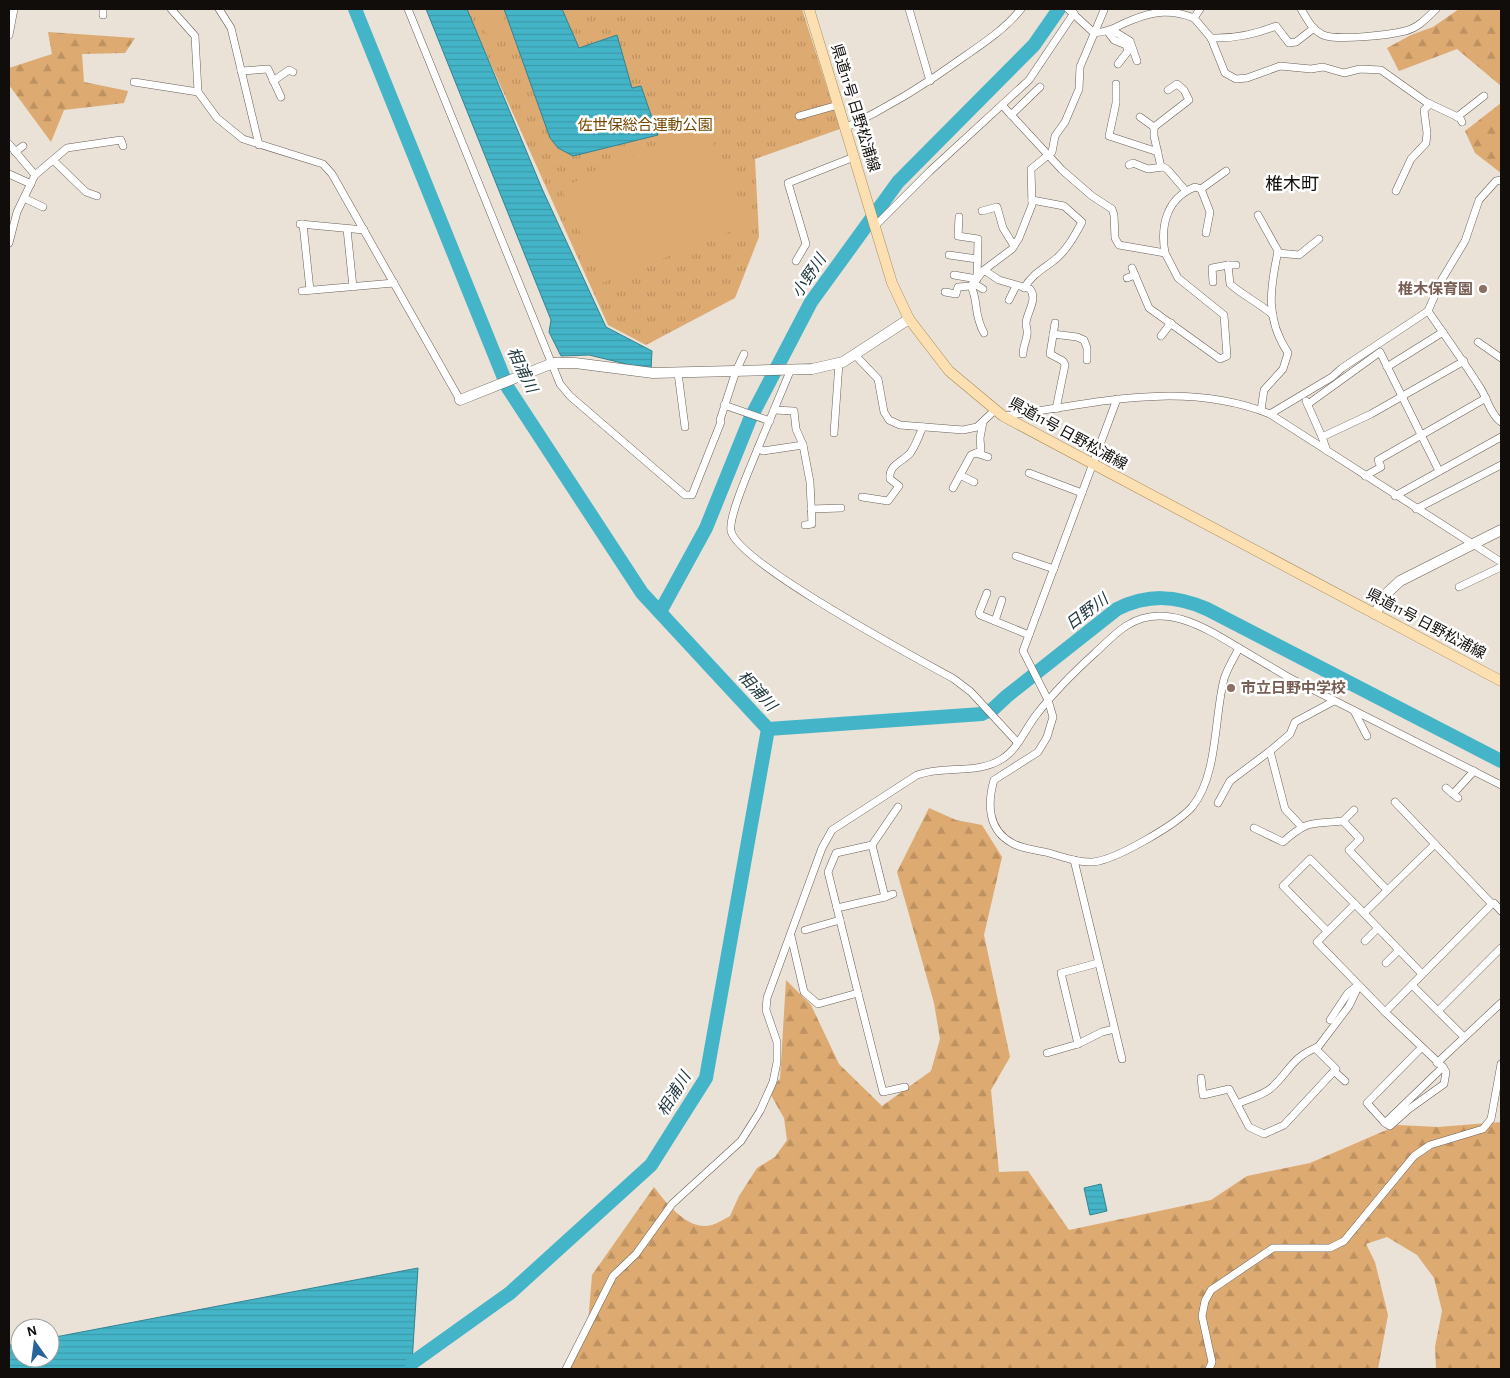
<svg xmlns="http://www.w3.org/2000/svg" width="1510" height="1378" font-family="'Alegreya Sans','Noto Sans JP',sans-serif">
<defs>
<pattern id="forest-firs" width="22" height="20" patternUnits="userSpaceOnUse" patternTransform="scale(1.25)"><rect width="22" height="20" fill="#ddaa71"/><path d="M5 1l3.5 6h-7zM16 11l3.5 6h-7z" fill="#bd9160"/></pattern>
<pattern id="park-tufts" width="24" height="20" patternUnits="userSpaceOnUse" patternTransform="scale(1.25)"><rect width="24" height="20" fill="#ddaa71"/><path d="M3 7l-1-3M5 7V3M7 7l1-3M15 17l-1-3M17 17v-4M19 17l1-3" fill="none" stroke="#bd9160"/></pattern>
<pattern id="water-rules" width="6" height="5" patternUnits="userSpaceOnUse" patternTransform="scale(1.25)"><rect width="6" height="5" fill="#44b5c8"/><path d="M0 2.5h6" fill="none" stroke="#3b9aaa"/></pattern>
</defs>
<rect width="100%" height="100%" fill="#eae1d7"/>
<g fill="url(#forest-firs)">
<path d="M1459,9h42v77l-44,-37 -58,22 -12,-23 24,-13 22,-8z"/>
<path d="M48,32l87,6 -10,15 -43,1 2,28 44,9 -4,12 -60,7 -13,32 -42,-57v-17l43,-14z"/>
<path d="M1501,103v70l-26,-20 -10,-22z"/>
<path d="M929,808l27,12 26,5 20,32 -18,78 26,122 -19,33 8,82 29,-1 41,59 142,-30 36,-24 63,-13 88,-38 40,2 63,-5v247h-65l-1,-22 7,-36 -8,-33 -17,-23 -30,-18 -21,7 9,18 13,53 -10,54h-816l26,-46 4,-48 62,-88c12,16 35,45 58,38 6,-2 12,-6 18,-9l9,-20 18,-28 18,-11 12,-17 -3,-22 -16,-28 12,-11 6,-99 25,25 28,59 43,42 49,-35 9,-32 -6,-36 -37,-131z"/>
</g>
<path fill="url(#park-tufts)" d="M466,9h336l38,120 -85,30 4,78 -24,61 -89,47 -38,-20z"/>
<g fill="#ddaa71">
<path d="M475,9h25l9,21 -21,7z"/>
<path d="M704,123l47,100 -149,60 -41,-95z"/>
</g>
<g fill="url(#water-rules)" stroke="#34838f">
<path d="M426,9h41l76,182 63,136 46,24 -1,19 -62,-15 -28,1 -12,-24 2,-12z"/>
<path d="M504,9h58l17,39 38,-13 15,53 9,-2 17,49 -85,21 -15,-8 -8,-10z"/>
<path d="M1101,1184l6,27 -17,4 -6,-27z"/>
<path d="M418,1268l-6,95 2,6h-405v-24l11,-2v15h30v-20z"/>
</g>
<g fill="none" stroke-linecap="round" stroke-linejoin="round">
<g stroke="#44b5c8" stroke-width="14">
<path d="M355,9l153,379 134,205 126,136 -62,349 -55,87 -141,128 -98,70"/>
<path d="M660,612l46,-84 44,-109 61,-117 87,-120 136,-137 25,-36"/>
<path d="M768,729l214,-15 11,-5 14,-13 110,-87c31,-15 58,-14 90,0l294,152"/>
</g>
<defs>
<g id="street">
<path d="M103,9v6"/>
<path d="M171,9l24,27 3,56 19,26 26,21 80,25 9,10 128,226"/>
<path d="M219,9l12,19 28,117"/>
<path d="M408,9l152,375 10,12 115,99h7l29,-73 -1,-2 16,-49 8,-17"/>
<path d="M909,9l21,72"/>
<path d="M1068,9l26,24c19,-2 22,-7 38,-13 22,-9 40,-11 62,-2l6,-9"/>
<path d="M1301,9c6,10 11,21 22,26 14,6 66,0 82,-4 13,-3 22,-13 31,-22"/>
<path d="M1194,18l17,20 14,35 11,6 11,-1 33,-12 31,3 12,-2 21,6 16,-4 21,1 45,32 34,16 2,4"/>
<path d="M1112,30l18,11 7,20"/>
<path d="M1108,32l6,8 12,5 2,6 -10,13"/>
<path d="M9,35l5,-26"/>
<path d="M1211,38c24,1 43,-3 65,-12l13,17 7,-1 18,-14"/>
<path d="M241,71l27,-2 13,28"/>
<path d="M273,81l16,-11 4,2"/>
<path d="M134,82l64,10"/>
<path d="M1116,84v19l-7,33 49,16"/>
<path d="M1002,105l60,65 30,26 20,13 2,6 1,23 4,7 46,8 13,25 46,37 3,41 -7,3 -71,-51 -17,-40"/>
<path d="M1011,115l29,-28"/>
<path d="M799,116l39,-11"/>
<path d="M1140,117l14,10"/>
<path d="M1457,117l27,-21"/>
<path d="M845,128c44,-21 80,-43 120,-72 19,-13 41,-28 56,-47"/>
<path d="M9,144l26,31"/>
<path d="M15,152l8,-6"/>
<path d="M53,160l33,32 11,4"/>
<path d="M1129,165l4,-2 15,6 15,-2 4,2 19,22"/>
<path d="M1161,167l-7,-31v-9l35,-27 -5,-10 -7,-6 -9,6"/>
<path d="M9,174l22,10"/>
<path d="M1201,189l9,23 -4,21"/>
<path d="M1396,191l15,-32 15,-16 1,-10 -3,-23 6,-6"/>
<path d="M24,198l19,9"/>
<path d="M982,211l15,-4 6,21 11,18"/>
<path d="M1258,215l20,36c-8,38 -13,67 10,102l-5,16 -19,21 -3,20"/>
<path d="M300,224l64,6"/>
<path d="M303,224l7,66"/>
<path d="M875,226l55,-55 99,-91 45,-67"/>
<path d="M347,229l6,58"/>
<path d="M9,243l8,-31 18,-37 32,-27 54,-8 2,6"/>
<path d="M1165,253c-5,-28 2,-55 30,-66l6,2 25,-18"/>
<path d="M1278,253l21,2 20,-16"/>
<path d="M949,255l28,4"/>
<path d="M796,261l10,-17 -18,-61 66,-26"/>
<path d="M1228,265h8"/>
<path d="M984,270l15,10 31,9c8,10 -3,23 -4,34 0,4 2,8 1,12 -1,7 -4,12 -4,19"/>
<path d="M954,275l23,4 1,-40 -20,-3 1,-19"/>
<path d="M1127,278l8,-3"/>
<path d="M1213,282l-1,-14 16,-3 2,19c14,12 29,19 43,31"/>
<path d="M973,283l10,6"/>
<path d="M1024,288c10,-16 20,-19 33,-30 11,-10 18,-23 25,-36l-18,-16 -32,-6"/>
<path d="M302,291l92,-8"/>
<path d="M945,292l11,2 2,-7 13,-1"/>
<path d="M1009,300l7,-14"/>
<path d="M1428,311c18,26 36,51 53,78 6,10 10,26 20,33"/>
<path d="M1055,323l-5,31 13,7 2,4 -9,44"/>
<path d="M984,333c-11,-20 -5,-30 -13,-47l13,-16 28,-21 7,-11 13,-33 -1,-36 21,-17 3,-16 10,-14 14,-33 1,-22 24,-57"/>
<path d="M1053,334l24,3 7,3 3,8v12"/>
<path d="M1161,336l10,-13"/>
<path d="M1478,342l23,16"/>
<path d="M855,355l23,24 6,33 5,8 11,5 63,5 14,-3 18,-17"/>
<path d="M1387,367l56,-35"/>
<path d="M791,369l-33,79 5,3 40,-6 7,37 2,42 -7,1"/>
<path d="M678,373l7,54"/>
<path d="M1117,399l-94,252 25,49 5,17 -6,20 -9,15 -44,28c-7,24 -6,50 18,63 10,6 25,7 37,10 14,4 29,10 44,9 23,-2 84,-38 99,-55 26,-31 22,-89 32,-128 3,-10 10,-21 15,-31l49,29 213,108"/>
<path d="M1306,401l16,36"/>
<path d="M1308,404l72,-52 59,119"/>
<path d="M724,405l46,16"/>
<path d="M774,410l20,1 2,18 7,16"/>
<path d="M1270,414l62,-37 10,-9 86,-57 13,-30 24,-40 14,-41 17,-19 5,-1"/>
<path d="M1004,416c90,-12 177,-37 266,-2l231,148"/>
<path d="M834,433l5,-70"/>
<path d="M758,448c-6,16 -30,68 -27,83 7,32 187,128 223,148l17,13 46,50"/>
<path d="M1327,451l-5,-14 49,-23 93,-53"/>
<path d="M976,453l12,4"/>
<path d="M1029,473l53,20"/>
<path d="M960,475l14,7"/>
<path d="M1365,476l16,-9 -3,-7 108,-62"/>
<path d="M953,488l18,-33 10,-4 -1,-13 3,-16"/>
<path d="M1395,496l106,-59"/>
<path d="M862,497l26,4 11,-15 -9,-7c-2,-15 15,-18 21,-27 5,-7 8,-17 12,-25"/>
<path d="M811,509l30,-1"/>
<path d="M1416,509l85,-44"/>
<path d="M1016,556l38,13"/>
<path d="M1459,587l42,-20"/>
<path d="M987,593l-8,20 1,2 49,20"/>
<path d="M995,621l7,-21"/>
<path d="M1354,711l13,25"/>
<path d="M1446,788l12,10"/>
<path d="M1453,794l21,-23"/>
<path d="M1395,802l97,102 2,-1 7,8"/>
<path d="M1218,803l12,-22 40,-30"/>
<path d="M1354,810l-11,11 17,18 -11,11 38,40"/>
<path d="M1301,826l-16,-17 -15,-58 20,-17 5,-12 39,-21"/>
<path d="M1254,828l29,14c26,-23 27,-17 60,-21"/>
<path d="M872,845l13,52 8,-3"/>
<path d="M1074,860l48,199"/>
<path d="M837,908l48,-11"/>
<path d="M1364,913l71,-69"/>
<path d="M805,930l35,-10"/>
<path d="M1327,931l-44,-45 27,-27 45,45"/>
<path d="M791,936l13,56 14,12 40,-11 25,99 22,-5"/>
<path d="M1365,941l13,-13"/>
<path d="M1386,963l13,-13"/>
<path d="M1422,974l-67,-70 -38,38 68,70 107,-108"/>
<path d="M1412,985l52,52"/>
<path d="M858,993l-30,-121 8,-19 36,-8 26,-38"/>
<path d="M1438,1011l63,-63"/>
<path d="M1385,1012l58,55 -58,56 -18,-20 54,-55"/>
<path d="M1330,1020l18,-27 10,-8"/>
<path d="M1078,1044l24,-12 12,-3"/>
<path d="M1315,1048l21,21 -52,56 -20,9 -15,-7 -12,-23c10,-5 24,-8 33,-15 20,-17 20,-31 48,-42l31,-41 10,-21"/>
<path d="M1047,1053l31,-9 -17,-71 37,-10"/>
<path d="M1437,1063l64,-60"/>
<path d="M1334,1071l11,10"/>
<path d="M1201,1078l2,17 26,-6 8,15"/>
<path d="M1385,1123l5,3 19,-17 35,-25 2,-12 -3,-5"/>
<path d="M566,1369l47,-93 23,-22 36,-50 69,-63 19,-30 13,-29 4,-20v-20l-11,-32 1,-12 55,-150 10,-18 85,-55c27,-10 60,0 85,-16 16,-10 23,-30 35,-45 17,-22 37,-42 58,-61 10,-9 20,-20 31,-27 38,-25 80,2 113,22"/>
<path d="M1209,1369l3,-7 -10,-46 3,-15 6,-11 62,-42h57l14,-7 70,-85 16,-11 53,-16 8,-10 10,-55"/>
</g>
<g id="secondary">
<path d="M460,400l93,-37h22l78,10 159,-4 31,-7 66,-43"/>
<path d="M1375,614l12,-21 13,-12 101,-51"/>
</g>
<path id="primary" d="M809,9l83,274 17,36 40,52 54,45 498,265"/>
</defs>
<use href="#street" stroke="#686058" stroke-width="8"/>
<use href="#secondary" stroke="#686058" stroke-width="11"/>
<use href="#primary" stroke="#a98956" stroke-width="11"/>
<use href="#street" stroke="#fff" stroke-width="7"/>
<use href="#secondary" stroke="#fff" stroke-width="10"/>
<use href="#primary" stroke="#fde0b2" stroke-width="10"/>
</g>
<g fill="#8d6e63" stroke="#fff" stroke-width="2">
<circle cx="1483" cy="289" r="5"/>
<circle cx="1231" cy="688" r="5"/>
</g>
<g text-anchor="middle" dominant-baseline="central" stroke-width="5" stroke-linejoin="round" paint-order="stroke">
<g font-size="15" fill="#100d0a" stroke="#fff">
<text transform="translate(855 108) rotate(73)">県道11号 日野松浦線</text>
<text transform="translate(1068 434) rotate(29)">県道11号 日野松浦線</text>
<text transform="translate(1426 624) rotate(28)">県道11号 日野松浦線</text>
</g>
<g font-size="15" fill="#734700" stroke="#fff">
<text x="645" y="125">佐世保総合運動公園</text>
</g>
<g font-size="15" font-weight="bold" fill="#785e54" stroke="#fff" text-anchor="end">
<text x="1473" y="289">椎木保育園</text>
<text x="1241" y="688" text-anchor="start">市立日野中学校</text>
</g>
<g font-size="16" font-style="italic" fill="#1d363b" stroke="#fff">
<text transform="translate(809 276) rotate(-56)">小野川</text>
<text transform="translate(522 370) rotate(64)">相浦川</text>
<text transform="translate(1087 612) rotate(-37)">日野川</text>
<text transform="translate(757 691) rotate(47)">相浦川</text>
<text transform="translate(674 1094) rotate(-58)">相浦川</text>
</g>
<g font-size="18" fill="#100d0a" stroke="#fff">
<text x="1292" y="185">椎木町</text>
</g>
</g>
<rect width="1510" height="1378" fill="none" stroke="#100d0a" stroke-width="20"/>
<g transform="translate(35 1343) rotate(346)"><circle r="24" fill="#ffffff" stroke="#9f9e9d"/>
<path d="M0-4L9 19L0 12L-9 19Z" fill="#27639a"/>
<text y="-8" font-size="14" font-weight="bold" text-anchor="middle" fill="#100d0a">N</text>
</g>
</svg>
